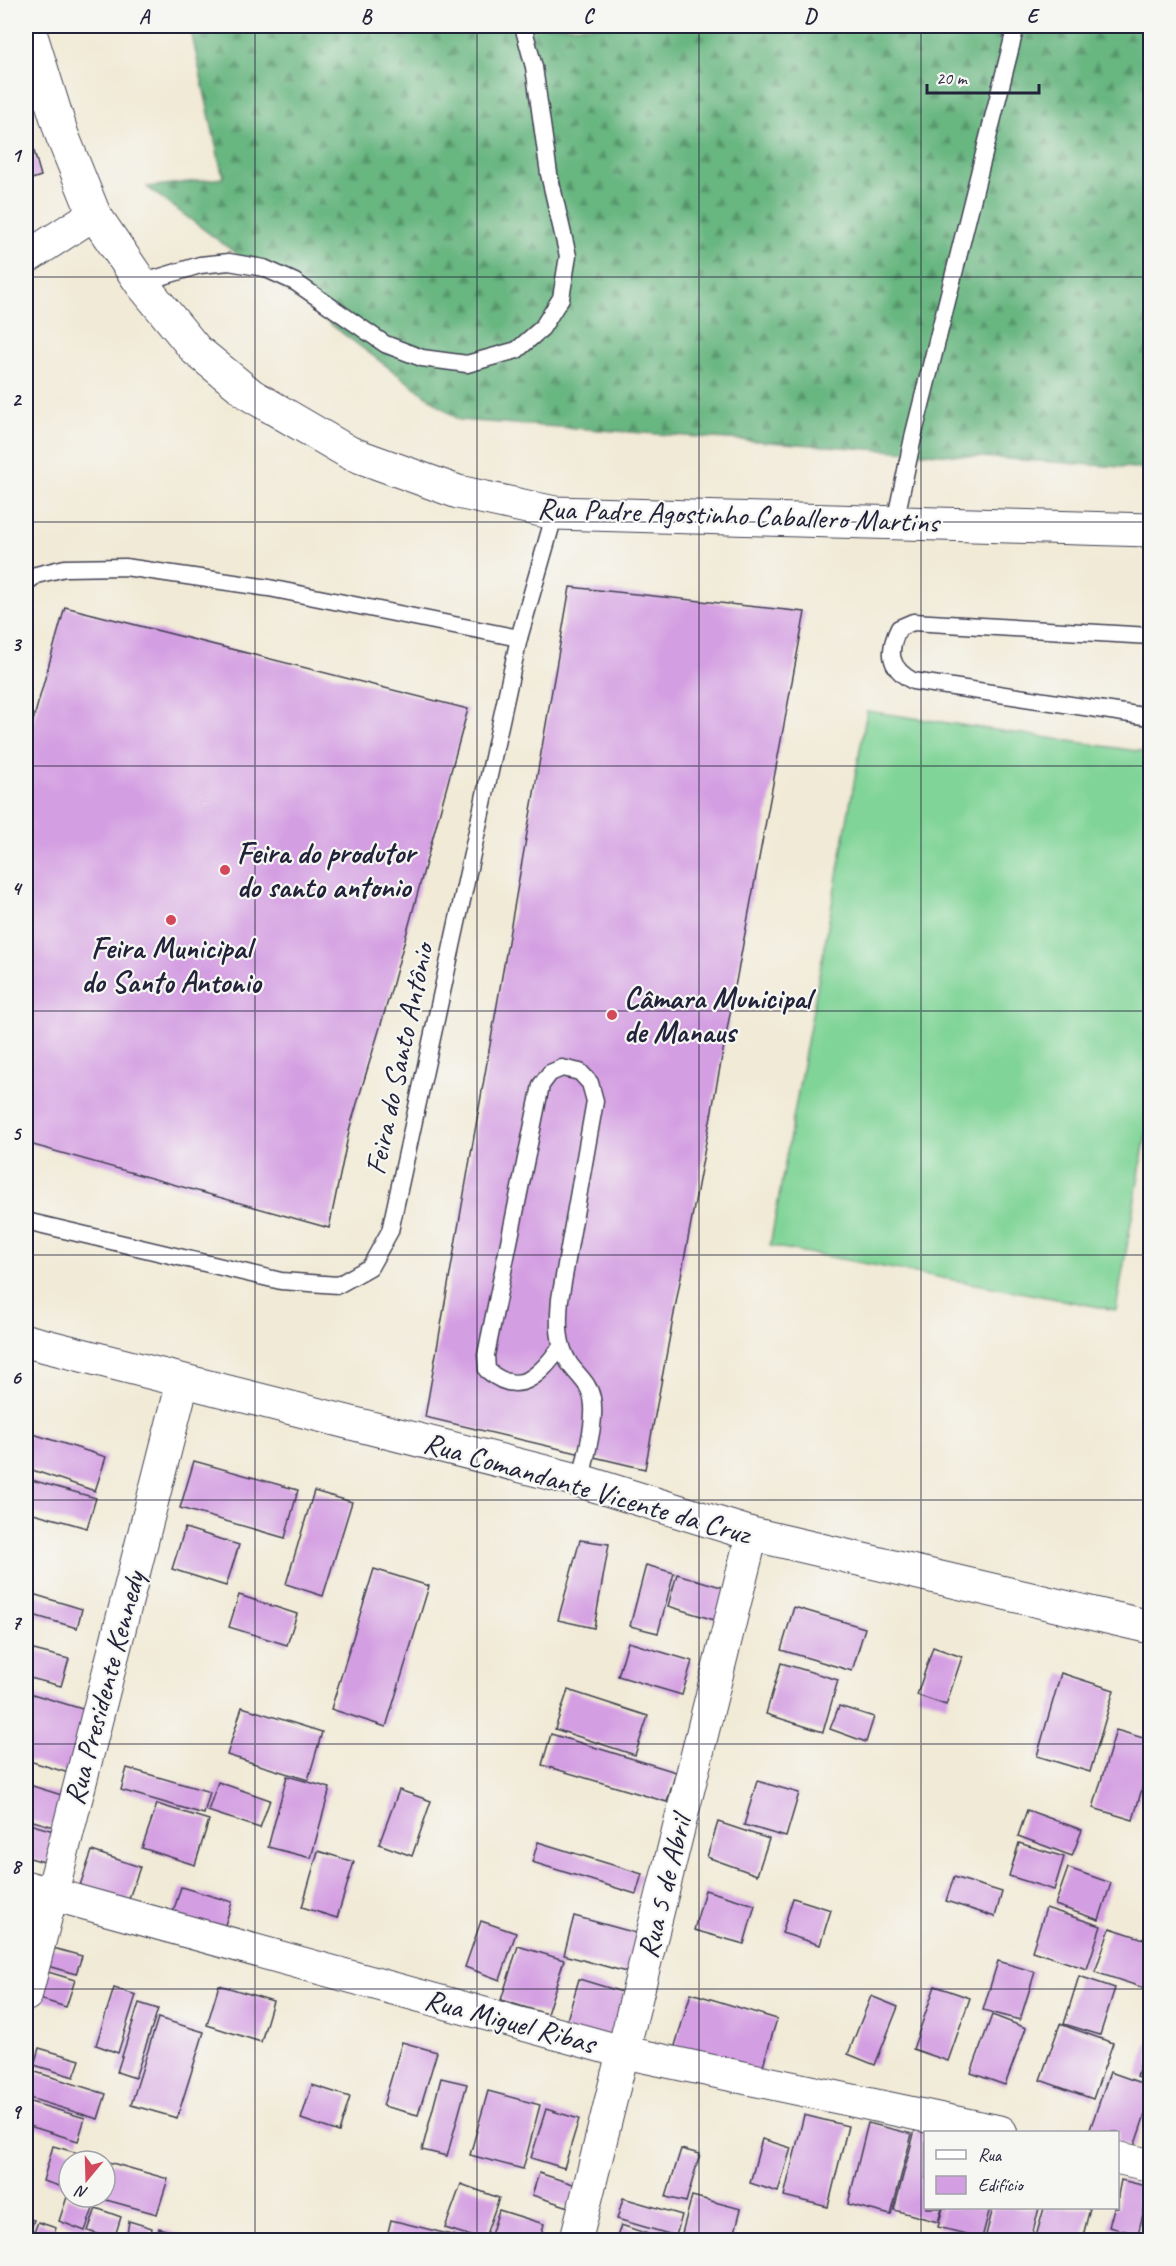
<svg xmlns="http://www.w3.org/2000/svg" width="1176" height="2266" font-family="Caveat,sans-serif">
<defs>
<pattern id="forest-firs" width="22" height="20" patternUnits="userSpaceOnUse" patternTransform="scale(1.5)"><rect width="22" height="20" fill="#68b680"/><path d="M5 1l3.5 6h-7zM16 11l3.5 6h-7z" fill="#55946a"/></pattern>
</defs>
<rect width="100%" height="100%" fill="#f6f6f2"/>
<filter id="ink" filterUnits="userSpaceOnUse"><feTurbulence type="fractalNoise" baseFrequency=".0167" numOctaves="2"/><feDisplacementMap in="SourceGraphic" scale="12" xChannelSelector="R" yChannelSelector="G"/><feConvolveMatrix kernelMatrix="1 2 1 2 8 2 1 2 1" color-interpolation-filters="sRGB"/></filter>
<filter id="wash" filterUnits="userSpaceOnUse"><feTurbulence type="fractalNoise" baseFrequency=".008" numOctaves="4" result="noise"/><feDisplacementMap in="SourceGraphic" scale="24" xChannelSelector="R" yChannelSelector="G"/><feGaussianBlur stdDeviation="1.35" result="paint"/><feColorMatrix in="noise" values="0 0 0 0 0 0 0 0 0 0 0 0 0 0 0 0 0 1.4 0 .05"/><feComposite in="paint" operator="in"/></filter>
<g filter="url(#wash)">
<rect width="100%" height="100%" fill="#f1ead6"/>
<path fill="url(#forest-firs)" stroke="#456c5e" stroke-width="1.5" d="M190,26h960v443l-691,-49 -312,-233 76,-9z"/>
<path fill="#80d497" stroke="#517b69" stroke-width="1.5" d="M867,711l283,42v358l-34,199 -346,-64z"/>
<g id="blocks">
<g fill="#d49fe2">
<path d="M26,123l15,53 -15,5z"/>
<path d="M570,587l235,25 -160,857 -220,-52z"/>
<path d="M65,607l403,102 -78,285 -40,133 -21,101 -303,-85v-397z"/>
<path d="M30,1433l76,24 -11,34 -69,-23v-23z"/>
<path d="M194,1461l104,29 -13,48 -105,-30z"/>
<path d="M28,1479l68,19 -9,30 -61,-17v-24z"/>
<path d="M314,1491l38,11 -29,94 -37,-12z"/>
<path d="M185,1528l54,17 -13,41 -54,-17z"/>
<path d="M580,1540l29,4 -15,84 -36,-8z"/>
<path d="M646,1565l28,8 -16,60 -28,-7z"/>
<path d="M374,1569l55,17 -43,141 -55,-18z"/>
<path d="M677,1574l54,16 -10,32 -53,-16z"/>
<path d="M26,1592l56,17 -5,19 -51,-15z"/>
<path d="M239,1595l58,19 -10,31 -58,-18z"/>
<path d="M794,1607l71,21 -13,43 -71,-21z"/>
<path d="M628,1642l64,19 -10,34 -64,-19z"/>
<path d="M933,1647l29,10 -16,48 -29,-10z"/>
<path d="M26,1648l43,11 -8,27 -35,-9z"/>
<path d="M781,1663l57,17 -15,52 -57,-18z"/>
<path d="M1061,1673l53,17 -24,82 -53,-16z"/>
<path d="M568,1690l80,26 -13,39 -80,-26z"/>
<path d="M26,1692l63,19 -14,64 -49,-15z"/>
<path d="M839,1706l35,11 -8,25 -36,-13z"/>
<path d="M242,1707l80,25 -14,48 -81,-25z"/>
<path d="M1116,1730l34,10v21l-17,59 -40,-12z"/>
<path d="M551,1734l125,38 -9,30 -125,-37z"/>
<path d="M127,1768l83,24 -6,22 -83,-24z"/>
<path d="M287,1776l43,12 -19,70 -43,-11z"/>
<path d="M757,1781l42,12 -13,44 -42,-12z"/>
<path d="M218,1782l52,18 -10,28 -52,-17z"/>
<path d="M26,1784l42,13 -10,31 -32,-9z"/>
<path d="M399,1790l32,11 -19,55 -33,-12z"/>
<path d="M157,1804l52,16 -14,45 -53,-17z"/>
<path d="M1027,1810l55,20 -10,26 -54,-20z"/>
<path d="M718,1822l51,17 -12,36 -50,-18z"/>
<path d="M26,1823l31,9 -9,31 -22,-6z"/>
<path d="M538,1842l104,32 -6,20 -104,-32z"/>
<path d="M1019,1843l45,14 -10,33 -45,-14z"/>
<path d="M92,1851l48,16 -14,40 -48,-16z"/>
<path d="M318,1851l36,11 -17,56 -35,-11z"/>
<path d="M1068,1868l43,15 -12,37 -44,-15z"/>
<path d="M954,1877l48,15 -7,25 -49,-16z"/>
<path d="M181,1887l51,15 -10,33 -51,-16z"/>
<path d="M705,1890l50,15 -11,39 -50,-14z"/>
<path d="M793,1898l38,12 -11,35 -38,-12z"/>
<path d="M1046,1908l55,18 -14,43 -55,-18z"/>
<path d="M574,1916l66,18 -10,39 -66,-18z"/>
<path d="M481,1921l35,12 -16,47 -35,-13z"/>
<path d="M1110,1928l40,13v49l-55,-18z"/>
<path d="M42,1945l40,11 -6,18 -39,-11z"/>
<path d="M518,1946l46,14 -17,54 -46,-14z"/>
<path d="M998,1961l37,11 -15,48 -37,-10z"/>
<path d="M38,1969l37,11 -9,27 -36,-11z"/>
<path d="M1079,1976l36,12 -15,47 -36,-11z"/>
<path d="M579,1979l53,16 -15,51 -53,-16z"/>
<path d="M219,1985l54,16 -12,41 -54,-17z"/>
<path d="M935,1986l35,12 -22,63 -35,-12z"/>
<path d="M114,1988l22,7 -18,58 -22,-8z"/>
<path d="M691,1993l86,26 -17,56 -86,-26z"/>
<path d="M871,1996l27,11 -23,58 -27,-11z"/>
<path d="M139,2003l19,6 -23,69 -18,-6z"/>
<path d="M992,2015l34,13 -21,57 -34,-12z"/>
<path d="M158,2018l46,14 -27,86 -46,-13z"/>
<path d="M1060,2024l53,19 -20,56 -53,-19z"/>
<path d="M1148,2041l2,1v39l-13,-5z"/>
<path d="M402,2042l35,10 -19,63 -35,-9z"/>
<path d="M39,2048l41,12 -6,17 -40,-12z"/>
<path d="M26,2069l80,25 -8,25 -72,-22z"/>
<path d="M1110,2072l40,14v14l-16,47 -16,-5v-10h-29z"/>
<path d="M441,2078l26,6 -20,72 -25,-6z"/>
<path d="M312,2085l38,12 -11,35 -38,-13z"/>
<path d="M488,2091l52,14 -17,64 -53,-14z"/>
<path d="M27,2101l58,17 -7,23 -52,-16z"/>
<path d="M546,2109l33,10 -15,49 -33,-10z"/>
<path d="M804,2115l44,11 -20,81 -44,-11z"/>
<path d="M868,2123l44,11 -21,81 -43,-11z"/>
<path d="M915,2130l11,2v76h16l-4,14 -44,-12z"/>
<path d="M762,2139l29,9 -13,44 -28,-9z"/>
<path d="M53,2146l50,14v1h-34v28l-26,-8z"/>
<path d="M681,2149l19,5 -14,48 -20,-5z"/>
<path d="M105,2161l63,18 -11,35 -58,-16 6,-1z"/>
<path d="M539,2173l37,12 -7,22 -37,-12z"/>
<path d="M1121,2180l29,7 -12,47 -29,-7 5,-19h4v-13z"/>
<path d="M461,2184l38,14 -15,42 -39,-12z"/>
<path d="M692,2196l49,13 -8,31h-23l-28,-7z"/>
<path d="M67,2197l27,9 -9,25 -26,-10z"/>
<path d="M623,2198l59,17 -6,21 -59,-17z"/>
<path d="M96,2208l25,9 -7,22 -26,-8z"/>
<path d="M943,2208h47l-8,30 -44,-11z"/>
<path d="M993,2208h46l-8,32h-25l-20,-5z"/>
<path d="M1044,2208h46l-8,32h-47z"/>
<path d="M499,2210l45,14 -4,16h-42l-8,-2z"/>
<path d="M1150,2213v27h-8z"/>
<path d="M26,2218l8,2 -7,20h-1z"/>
<path d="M391,2220l81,20h-86z"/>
<path d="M129,2221l23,7 -2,12h-24z"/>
<path d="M38,2222l18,6 -4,12h-21z"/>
<path d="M621,2225l30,10 -2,5h-33z"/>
<path d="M159,2228l23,7 -1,5h-24z"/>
</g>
</g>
</g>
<g filter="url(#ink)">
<use href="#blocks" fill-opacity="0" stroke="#414052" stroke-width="1.5"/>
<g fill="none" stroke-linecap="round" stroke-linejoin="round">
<defs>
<g id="service">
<path d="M141,283l59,-18 29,-3 35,6 31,14 90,62 37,14 45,6 50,-14 25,-22 19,-30 7,-42 -19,-82 -15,-107 -11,-41"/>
<path d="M895,522l19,-89 102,-407"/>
<path d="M26,583l10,-8 29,-7 60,-1 144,21 250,50"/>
<path d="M1150,636l-237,-14 -14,6c-12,24 -10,40 14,53l237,36"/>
<path d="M26,1221l255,60 57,4 32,-18 20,-36 129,-593 36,-125"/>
<path d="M561,1347c-21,27 -41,52 -74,23l-1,-15 55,-270 9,-12 12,-5 18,4 10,11 5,18 -35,198c-2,23 -3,44 9,64 8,12 20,20 23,35 5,23 -7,59 -11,83"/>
</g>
<g id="minor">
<path d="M26,258l68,-44"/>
<path d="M26,1887l597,165 378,80"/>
<path d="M26,1995l157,-614"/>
<path d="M1118,2158l32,7"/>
<path d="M576,2240l176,-706"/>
</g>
<g id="tertiary">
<path d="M28,26l34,109 32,79 47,69 55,67 55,45 99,58 108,39 97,21 595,17"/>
<path d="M26,1341l555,140 171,53 398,93"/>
</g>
</defs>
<use href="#service" stroke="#414052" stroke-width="19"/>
<use href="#minor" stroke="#414052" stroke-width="34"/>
<use href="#tertiary" stroke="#414052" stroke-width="35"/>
<use href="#service" stroke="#fff" stroke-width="16"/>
<use href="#minor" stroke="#fff" stroke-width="32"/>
<use href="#tertiary" stroke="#fff" stroke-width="33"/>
</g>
</g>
<path fill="none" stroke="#22223b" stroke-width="1.5" stroke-opacity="0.55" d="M255,26v2214M477,26v2214M699,26v2214M921,26v2214M26,277h1124M26,522h1124M26,766h1124M26,1011h1124M26,1255h1124M26,1500h1124M26,1744h1124M26,1989h1124"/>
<g fill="#d1495b" stroke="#f6f6f2" stroke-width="2">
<circle cx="225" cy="870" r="6"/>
<circle cx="171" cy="920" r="6"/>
<circle cx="612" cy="1015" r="6"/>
</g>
<g text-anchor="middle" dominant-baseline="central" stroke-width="4.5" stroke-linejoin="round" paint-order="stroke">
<g font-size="30" fill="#22223b" stroke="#f6f6f2">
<text transform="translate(738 515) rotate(2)">Rua Padre Agostinho Caballero Martins</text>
<text transform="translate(399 1059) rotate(-78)">Feira do Santo Antônio</text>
<text transform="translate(587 1488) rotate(16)">Rua Comandante Vicente da Cruz</text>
<text transform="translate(104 1688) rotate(-75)">Rua Presidente Kennedy</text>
<text transform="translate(664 1887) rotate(-76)">Rua 5 de Abril</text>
<text transform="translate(510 2021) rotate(15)">Rua Miguel Ribas</text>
</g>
<g font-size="30" font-weight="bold" fill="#22223b" stroke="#f6f6f2" text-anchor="start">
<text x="237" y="853">Feira do produtor<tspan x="237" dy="34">do santo antonio</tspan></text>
<text x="171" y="948" text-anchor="middle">Feira Municipal<tspan x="171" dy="34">do Santo Antonio</tspan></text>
<text x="624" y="998">Câmara Municipal<tspan x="624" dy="34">de Manaus</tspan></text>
</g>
</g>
<rect width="1176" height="2266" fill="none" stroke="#f6f6f2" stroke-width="66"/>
<rect x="924" y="2131" width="195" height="78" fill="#f6f6f2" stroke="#a1a1a9" stroke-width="1.5"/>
<rect x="936" y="2150" width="30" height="9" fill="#ffffff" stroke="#a1a1a9" stroke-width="1.5"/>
<text x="978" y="2161" font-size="18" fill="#22223b">Rua</text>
<rect x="936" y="2176" width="30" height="18" fill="#d49fe2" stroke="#a1a1a9" stroke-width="1.5"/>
<text x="978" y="2191" font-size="18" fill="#22223b">Edifício</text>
<g transform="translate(87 2179) rotate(199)"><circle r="28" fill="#f6f6f2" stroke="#a1a1a9" stroke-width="1.5"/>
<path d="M0-4.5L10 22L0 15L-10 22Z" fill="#d1495b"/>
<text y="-9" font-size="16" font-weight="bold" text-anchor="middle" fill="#22223b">N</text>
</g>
<path d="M927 84v9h112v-9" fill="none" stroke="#22223b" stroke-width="3"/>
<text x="936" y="84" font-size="18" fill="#22223b" stroke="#f6f6f2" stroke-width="4.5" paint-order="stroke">20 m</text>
<rect x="33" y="33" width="1110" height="2200" fill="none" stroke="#22223b" stroke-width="2"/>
<g font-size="20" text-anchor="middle" font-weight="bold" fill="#22223b">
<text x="144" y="23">A</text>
<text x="366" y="23">B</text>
<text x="588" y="23">C</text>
<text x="810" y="23">D</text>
<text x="1032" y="23">E</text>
<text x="16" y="162">1</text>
<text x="16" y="406">2</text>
<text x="16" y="651">3</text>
<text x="16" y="895">4</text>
<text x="16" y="1140">5</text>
<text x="16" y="1384">6</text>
<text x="16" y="1629">7</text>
<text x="16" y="1873">8</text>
<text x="16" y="2118">9</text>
</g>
</svg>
